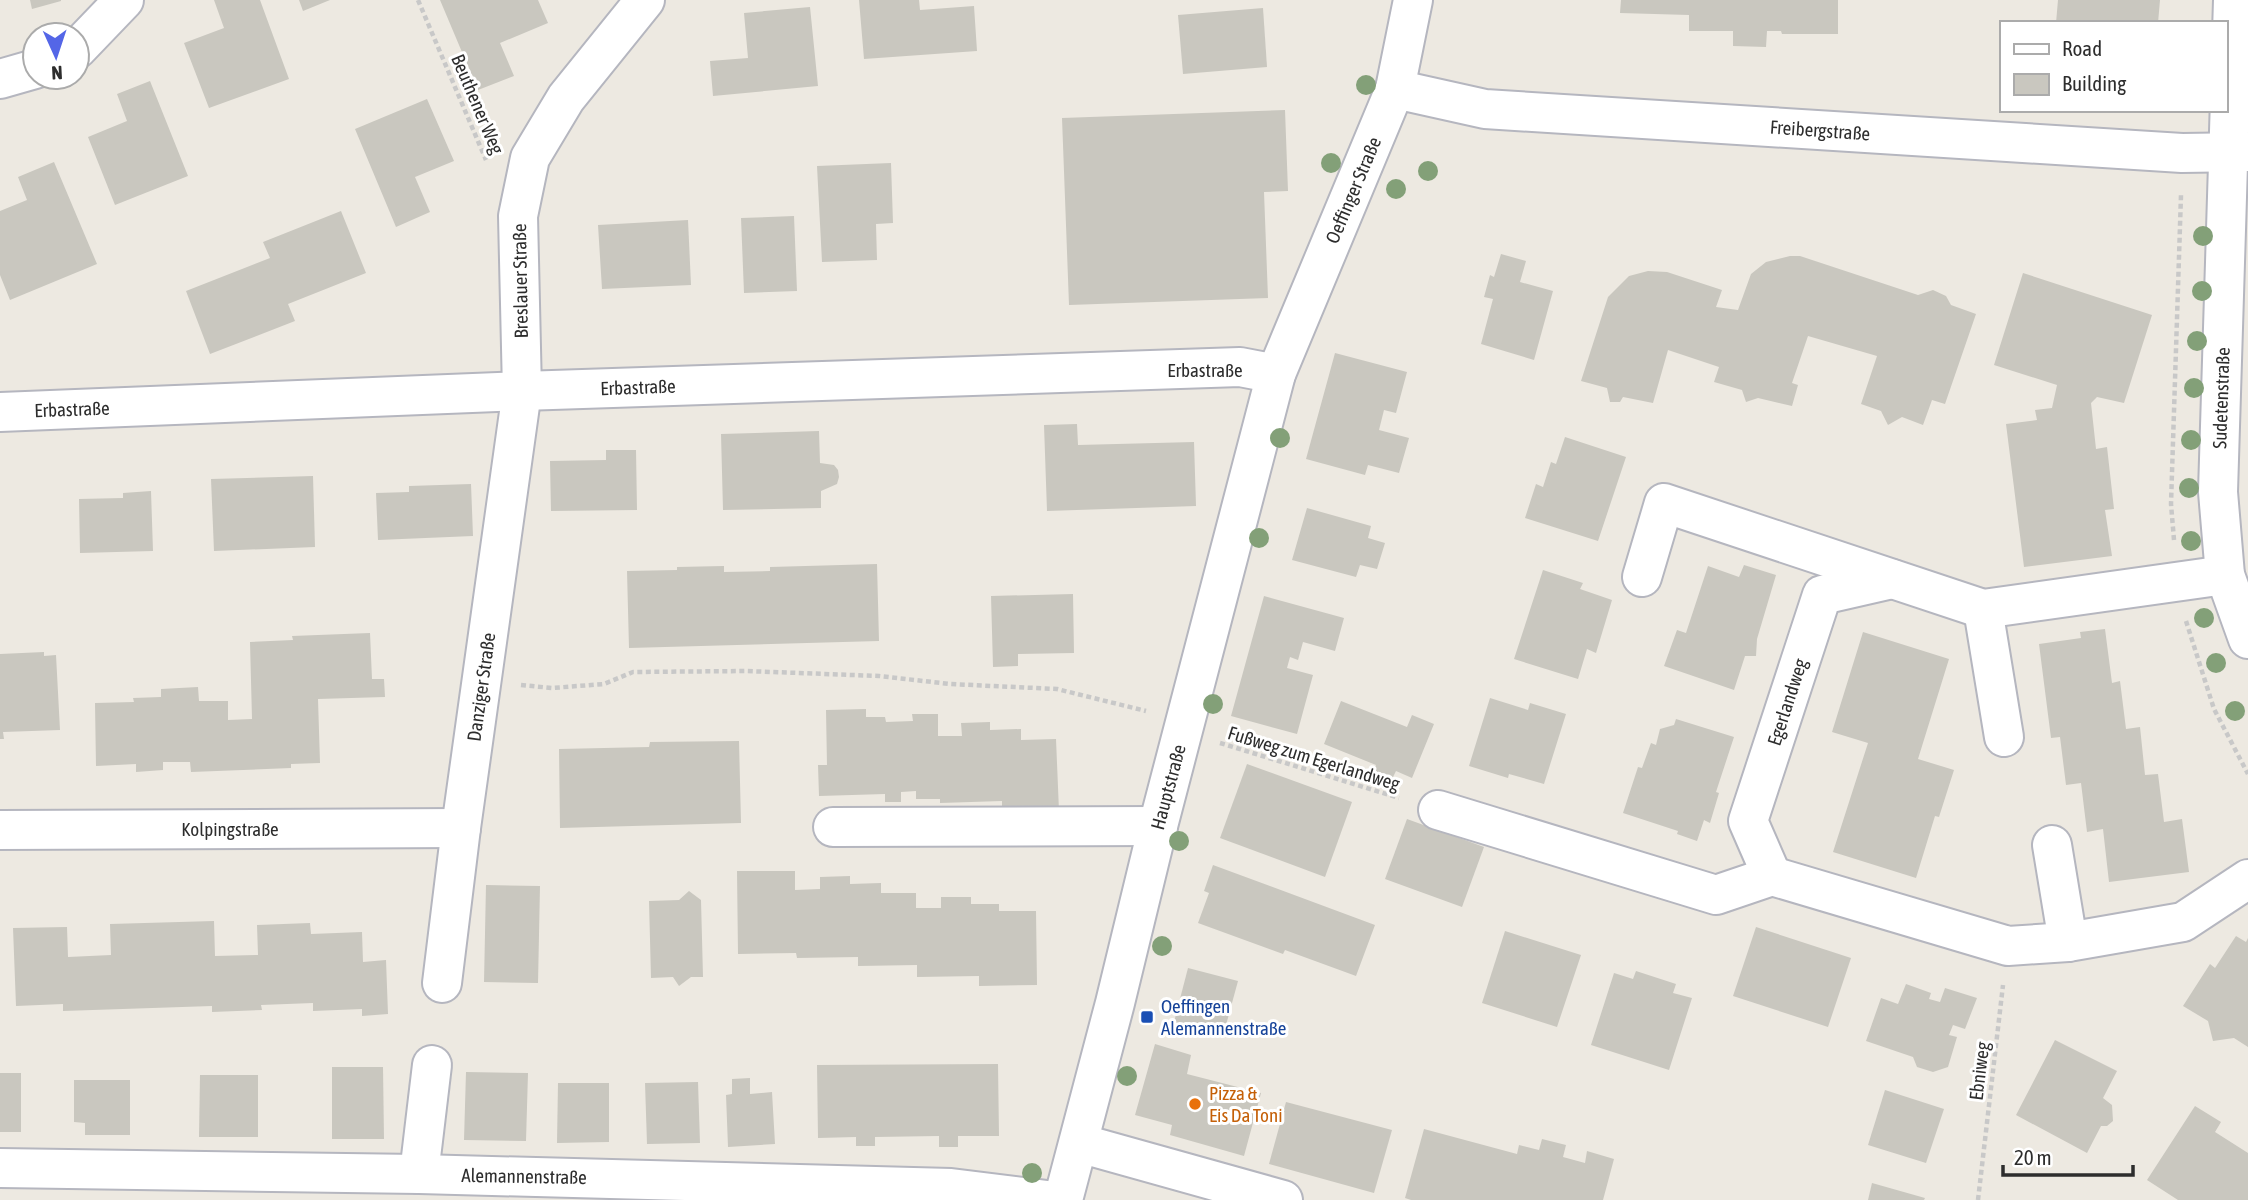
<svg xmlns="http://www.w3.org/2000/svg" width="2248" height="1200" font-family="'Asap Condensed',sans-serif">
<rect width="100%" height="100%" fill="#ede9e1"/>
<g fill="#c9c7bf">
<path d="M30,0h31v1l-29,8z"/>
<path d="M214,0h46l29,79 -80,29 -25,-65 40,-15z"/>
<path d="M299,0h31l-27,11z"/>
<path d="M440,0h98l10,23 -48,20 14,33 -36,14z"/>
<path d="M859,0h60l1,10 54,-4 3,45 -113,8z"/>
<path d="M1621,0h217v34h-56l-1,-3h-14l-1,16 -33,-1v-15h-44v-16l-69,-2z"/>
<path d="M2058,0h102l-2,23h-102z"/>
<path d="M810,7l8,79 -105,10 -3,-35 38,-3 -4,-45z"/>
<path d="M1263,8l4,59 -84,7 -5,-59z"/>
<path d="M150,81l38,95 -73,29 -27,-68 39,-16 -10,-27z"/>
<path d="M427,99l27,62 -39,16 15,35 -34,15 -41,-98z"/>
<path d="M1285,110l3,81 -24,1 4,106 -199,7 -7,-187z"/>
<path d="M54,162l43,102 -87,36 -10,-25v-64l27,-11 -9,-23z"/>
<path d="M891,163l2,60 -17,1 1,36 -55,2 -5,-96z"/>
<path d="M341,211l25,62 -78,31 7,17 -85,33 -24,-63 84,-33 -7,-16z"/>
<path d="M794,216l3,75 -53,2 -3,-75z"/>
<path d="M688,220l3,65 -89,4 -4,-64z"/>
<path d="M1501,254l25,7 -6,21 33,9 -19,69 -53,-16 12,-45 -9,-2 6,-22 4,2z"/>
<path d="M1790,256h10l118,39 15,-5 13,6 5,9 25,9 -31,90 -13,-4 -9,25 -21,-8 -14,8 -7,-14 -20,-7 16,-48 -69,-20 -16,47 6,2 -6,21 -34,-8 -12,4 -4,-12 -28,-8 5,-15 -51,-17 -15,53 -30,-6 -3,5h-10l-3,-14 -26,-7 27,-84 21,-21 19,-5 19,1 55,18 -6,17 22,3 13,-36 15,-12z"/>
<path d="M2023,273l129,42 -28,88 -27,-6 -6,6 5,46 11,-2 7,62 -9,1 7,46 -88,11 -18,-143 31,-4 -2,-10 17,-2 5,-23 -63,-20z"/>
<path d="M1335,353l72,19 -11,41 -12,-3 -5,20 30,8 -10,35 -31,-8 -3,10 -59,-16z"/>
<path d="M1077,424l1,21 116,-3 2,64 -149,5 -3,-86z"/>
<path d="M819,431l1,32 14,2 4,5 1,7 -2,7 -16,7v17l-98,2 -2,-76z"/>
<path d="M1565,437l61,20 -28,84 -73,-23 11,-34 7,3 8,-25 5,2z"/>
<path d="M606,450h30l1,60 -86,1 -1,-50 56,-1z"/>
<path d="M313,476l2,71 -101,4 -3,-72z"/>
<path d="M471,484l2,52 -95,4 -2,-47 33,-1v-6z"/>
<path d="M151,491l2,60 -73,2 -1,-54 44,-1v-5z"/>
<path d="M1307,508l64,18 -3,12 17,5 -8,26 -17,-4 -4,12 -64,-17z"/>
<path d="M877,564l2,77 -250,7 -2,-77 50,-1v-3l47,-1v6l46,-1v-4z"/>
<path d="M1744,565l32,10 -19,64 -1,17h-11l-11,34 -70,-24 13,-36 9,3 22,-67 31,11z"/>
<path d="M1543,570l40,13 -3,6 32,11 -16,53 -9,-4 -9,30 -64,-20z"/>
<path d="M1073,594l1,59 -56,1v12l-25,1 -2,-71z"/>
<path d="M1264,596l80,22 -9,33 -32,-9 -5,18 -8,-3 -3,11 26,7 -16,59 -66,-18z"/>
<path d="M2105,629l7,54 8,-2 6,48 14,-2 5,48 13,-1 6,48 18,-3 7,53 -80,10 -6,-53 -16,3 -6,-49 -15,2 -6,-48 -9,1 -12,-94 42,-6 -1,-6z"/>
<path d="M1863,632l86,27 -31,100 36,11 -15,47 -4,-1 -19,62 -83,-26 35,-109 -36,-11z"/>
<path d="M370,633l2,46h12l1,18 -67,2 2,64 -29,1v4l-100,4 -1,-10h-27v8l-27,2v-8l-40,2 -1,-63 39,-1 -1,-4 28,-1v-8l37,-2 1,14h29v19l24,-1 -2,-77 43,-2 -1,-4z"/>
<path d="M44,652v4l12,-1 4,75 -57,2 1,7h-4v-85z"/>
<path d="M1490,698l38,12 2,-7 36,11 -22,70 -35,-10 -1,4 -39,-12z"/>
<path d="M1341,701l66,26 5,-12 22,9 -22,54 -16,-7 -4,8 -19,-7 3,-7 -52,-21z"/>
<path d="M866,709v8h19l1,5 27,-1 -1,-7h26v22h24l-1,-13 29,-1v8l31,-1v11l35,-1 3,72 -57,1v-11l-62,2v-4h-24v-8l-15,1v10h-16v-8l-66,2 -1,-31h9l-1,-55z"/>
<path d="M1676,719l58,18 -18,55 3,1 -9,30 -6,-3 -7,21 -20,-7 1,-3 -55,-18 15,-46 4,1 9,-25 5,2 4,-16 14,-4z"/>
<path d="M739,741l2,82 -181,5 -1,-79 90,-2 1,-5z"/>
<path d="M1247,764l105,38 -27,75 -105,-39z"/>
<path d="M1407,819l77,28 -22,60 -77,-28z"/>
<path d="M1213,865l162,60 -19,51 -71,-26 -2,4 -85,-31 11,-30 -5,-2z"/>
<path d="M737,871h58v19l25,-1v-12l30,-1v8l31,-1v10h35v15h25v-11h30v7h28v7h37l1,74 -58,1v-10l-62,1v-12l-59,1v-9l-61,1 -1,-5 -58,1z"/>
<path d="M486,885l54,1 -2,97 -54,-1z"/>
<path d="M689,891l12,9 2,77h-12l-12,9 -6,-9 -22,1 -2,-77 30,-1z"/>
<path d="M214,921l1,35 43,-1 -1,-30 53,-2 1,11 51,-2 1,30 23,-2 2,54 -26,2v-7l-49,2v-8l-52,2 1,5 -50,2v-6l-149,5v-7l-47,2 -3,-78 54,-1 1,30 43,-2 -1,-31z"/>
<path d="M1756,927l95,31 -23,69 -95,-31z"/>
<path d="M1505,931l76,24 -24,72 -75,-24z"/>
<path d="M2236,936l10,6 2,-4v109l-14,-9 -21,3 -5,-20 -25,-15 27,-42 5,4z"/>
<path d="M1188,968l50,13 -15,55 -49,-14z"/>
<path d="M1636,971l40,13 -3,9 19,5 -23,72 -78,-25 23,-72 19,6z"/>
<path d="M1906,984l25,9 -2,6 11,3 5,-14 32,10 -12,31 -12,-4 -4,10 8,2 -9,30 -15,5 -16,-5 -4,-10 -47,-16 15,-43 17,6z"/>
<path d="M2055,1040l62,31 -14,27 9,7 1,16 -6,5h-6l-14,27 -71,-38z"/>
<path d="M1155,1044l36,11 -4,19 74,19 -17,63 -74,-21 2,-10 -37,-10z"/>
<path d="M998,1064l1,72h-41v11h-19v-11l-64,1v9h-19v-9l-38,1 -1,-73z"/>
<path d="M332,1067h51l1,72h-52z"/>
<path d="M466,1072l62,1 -2,68 -62,-1z"/>
<rect x="0" y="1073" width="21" height="59"/>
<path d="M200,1075h58v62h-59z"/>
<path d="M750,1078v16l22,-2 3,52 -47,3 -2,-52 6,-1v-15z"/>
<path d="M74,1080h56v55h-45v-12l-11,-1z"/>
<path d="M698,1082l2,61 -53,1 -2,-61z"/>
<path d="M558,1083h51v59l-52,1z"/>
<path d="M1885,1090l59,19 -18,54 -58,-18z"/>
<path d="M1286,1102l106,28 -18,63 -105,-29z"/>
<path d="M2195,1106l26,16 -6,10 33,21v47h-70l-31,-20z"/>
<path d="M1424,1129l93,25 2,-9 20,5 3,-11 24,6 -3,12 22,6 2,-12 27,8 -11,41h-192l-6,-2z"/>
<path d="M1872,1183l53,15 -1,2h-56z"/>
</g>
<g fill="none" stroke-linecap="round" stroke-linejoin="round">
<defs>
<g id="minor">
<path d="M2233,0l-15,492 7,83 23,64"/>
<path d="M77,49l47,-49"/>
<path d="M0,79l35,-10"/>
<path d="M1395,89l90,20 697,44 66,-1"/>
<path d="M0,412l522,-21 718,-24 36,7"/>
<path d="M1642,577l22,-74 319,106 242,-34"/>
<path d="M1983,609l21,128"/>
<path d="M1438,810l278,85 56,-19 236,70 60,-4 115,-20 65,-43"/>
<path d="M833,827l325,-1"/>
<path d="M0,830l461,-2"/>
<path d="M2052,845l16,97"/>
<path d="M1772,876l-24,-55 74,-226 70,-16"/>
<path d="M442,983l19,-155 61,-437 -4,-175 12,-58 36,-60 79,-98"/>
<path d="M1079,1143l204,57"/>
<path d="M0,1168l419,6 532,14 96,12"/>
<path d="M419,1174l13,-109"/>
<path d="M1063,1200l52,-197 43,-177 118,-452 119,-285 18,-89"/>
</g>
</defs>
<use href="#minor" stroke="#b5b6bf" stroke-width="42"/>
<g stroke="#c8c8c8" stroke-width="4.5" stroke-dasharray="5 3.5" stroke-linecap="butt">
<path d="M418,0l68,160"/>
<path d="M2174,540l-3,-36 10,-309"/>
<path d="M2186,621l28,88 34,65"/>
<path d="M521,685l31,3 52,-4 29,-12 113,-1 133,5 71,8 107,5 89,22"/>
<path d="M1220,743l179,55"/>
<path d="M1978,1200l25,-215"/>
</g>
<use href="#minor" stroke="#fff" stroke-width="38"/>
</g>
<g fill="#83a078">
<circle cx="1366" cy="85" r="10"/>
<circle cx="1331" cy="163" r="10"/>
<circle cx="1428" cy="171" r="10"/>
<circle cx="1396" cy="189" r="10"/>
<circle cx="2203" cy="236" r="10"/>
<circle cx="2202" cy="291" r="10"/>
<circle cx="2197" cy="341" r="10"/>
<circle cx="2194" cy="388" r="10"/>
<circle cx="1280" cy="438" r="10"/>
<circle cx="2191" cy="440" r="10"/>
<circle cx="2189" cy="488" r="10"/>
<circle cx="1259" cy="538" r="10"/>
<circle cx="2191" cy="541" r="10"/>
<circle cx="2204" cy="618" r="10"/>
<circle cx="2216" cy="663" r="10"/>
<circle cx="1213" cy="704" r="10"/>
<circle cx="2235" cy="711" r="10"/>
<circle cx="1179" cy="841" r="10"/>
<circle cx="1162" cy="946" r="10"/>
<circle cx="1127" cy="1076" r="10"/>
<circle cx="1032" cy="1173" r="10"/>
</g>
<rect fill="#1a4fb4" stroke="#fff" stroke-width="2.5" x="1140" y="1010" width="14" height="14" rx="3.5"/>
<circle fill="#e8710a" stroke="#fff" stroke-width="2.5" cx="1195" cy="1104" r="7"/>
<g text-anchor="middle" dominant-baseline="central" stroke-width="6" stroke-linejoin="round" paint-order="stroke">
<g font-size="19" fill="#2d2d2d" stroke="#fff">
<text transform="translate(478 104) rotate(67)">Beuthener Weg</text>
<text transform="translate(1820 130) rotate(4)">Freibergstraße</text>
<text transform="translate(1353 190) rotate(-67)">Oeffinger Straße</text>
<text transform="translate(520 281) rotate(-91)">Breslauer Straße</text>
<text x="1205" y="370">Erbastraße</text>
<text transform="translate(638 387) rotate(-2)">Erbastraße</text>
<text transform="translate(2221 398) rotate(-88)">Sudetenstraße</text>
<text transform="translate(72 409) rotate(-2)">Erbastraße</text>
<text transform="translate(481 687) rotate(-82)">Danziger Straße</text>
<text transform="translate(1787 702) rotate(-72)">Egerlandweg</text>
<text transform="translate(1314 758) rotate(17)">Fußweg zum Egerlandweg</text>
<text transform="translate(1168 787) rotate(-75)">Hauptstraße</text>
<text x="230" y="829">Kolpingstraße</text>
<text transform="translate(1979 1071) rotate(-83)">Ebniweg</text>
<text transform="translate(524 1176) rotate(1)">Alemannenstraße</text>
</g>
<g font-size="19" fill="#164399" stroke="#fff" text-anchor="start">
<text x="1161" y="1006">Oeffingen<tspan x="1161" dy="22">Alemannenstraße</tspan></text>
</g>
<g font-size="19" fill="#c56008" stroke="#fff" text-anchor="start">
<text x="1209" y="1093">Pizza &amp;<tspan x="1209" dy="22">Eis Da Toni</tspan></text>
</g>
</g>
<rect x="2000" y="21" width="228" height="91" fill="#ffffff" stroke="#ababab" stroke-width="2"/>
<rect x="2014" y="44" width="35" height="10" fill="#ffffff" stroke="#ababab" stroke-width="2"/>
<text x="2062" y="56" font-size="21" fill="#2d2d2d">Road</text>
<rect x="2014" y="74" width="35" height="21" fill="#c9c7bf" stroke="#ababab" stroke-width="2"/>
<text x="2062" y="91" font-size="21" fill="#2d2d2d">Building</text>
<g transform="translate(56 56) rotate(177)"><circle r="33" fill="#ffffff" stroke="#ababab" stroke-width="2"/>
<path d="M0-5L12 26L0 18L-12 26Z" fill="#5466e7"/>
<text y="-10" font-size="19" font-weight="bold" text-anchor="middle" fill="#2d2d2d">N</text>
</g>
<path d="M2003 1165v10h130v-10" fill="none" stroke="#2d2d2d" stroke-width="3.5"/>
<text x="2014" y="1165" font-size="21" fill="#2d2d2d" stroke="#ffffff" stroke-width="5" paint-order="stroke">20 m</text>
</svg>
